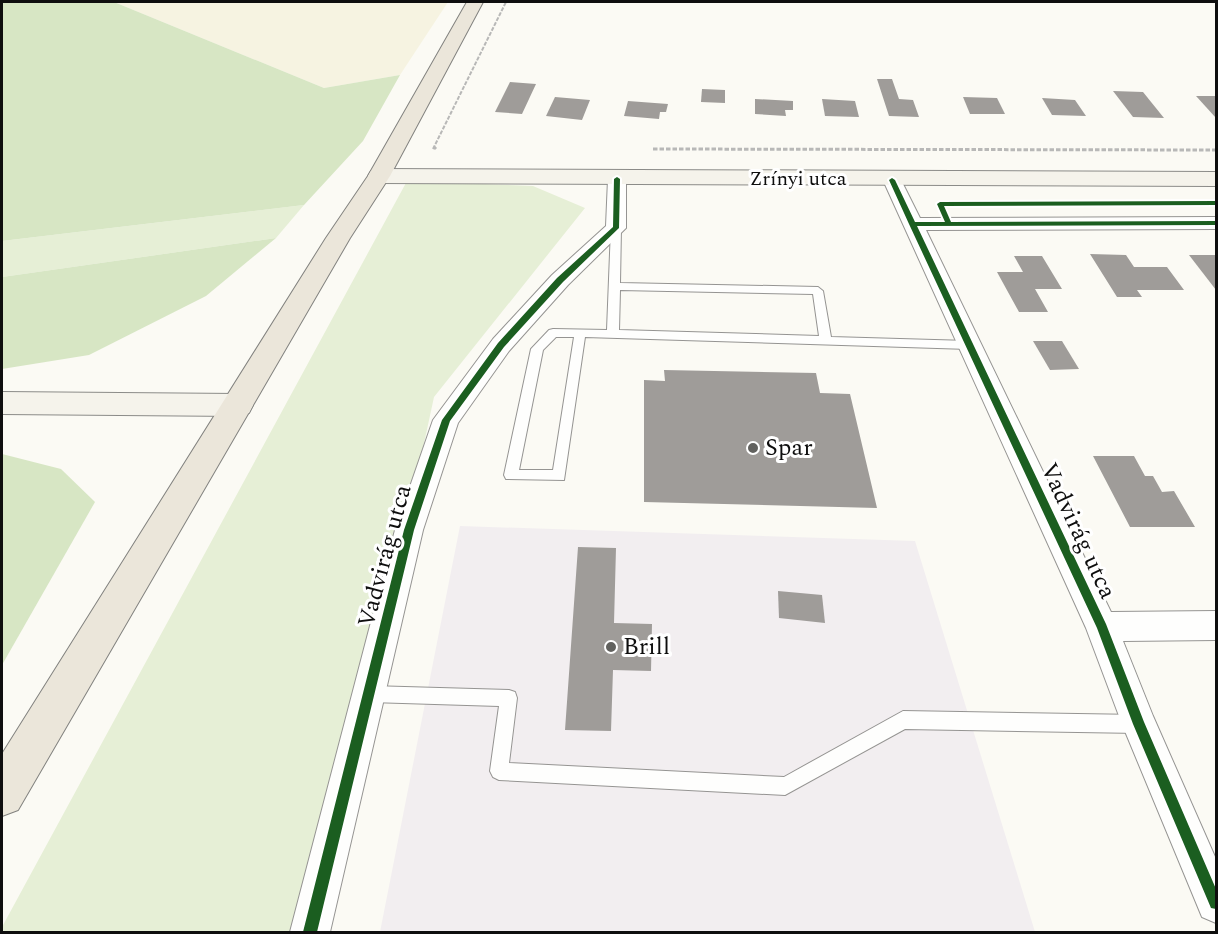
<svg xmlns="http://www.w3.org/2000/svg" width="1218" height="934" font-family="Spectral,serif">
<rect width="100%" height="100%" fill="#fbfaf4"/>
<path fill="#f2eef0" d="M460,526l455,15 120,391h-655z"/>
<path fill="#f6f3e1" d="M114,2h334l-48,73 -76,13z"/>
<g fill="#e6efd6">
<path d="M407,181l126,5 52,22 -151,189 -64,297 -58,238h-310v-5z"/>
<path d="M304,205l-28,33 -274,39v-36z"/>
</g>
<g fill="#d7e6c4">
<path d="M2,2h112l210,86 76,-13 -37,66 -59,64 -302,36z"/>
<path d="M276,238l-70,58 -117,59 -87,14v-92z"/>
<path d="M2,454l59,15 34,33 -93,163z"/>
</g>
<g fill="#9f9c99">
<path d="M877,79h15l7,20 14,1 6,17 -30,-1z"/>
<path d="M510,82l26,2 -14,30 -27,-2z"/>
<path d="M702,89l23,1v13l-24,-1z"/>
<path d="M1113,91l30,1 21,26 -31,-1z"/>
<path d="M1196,96h20v22z"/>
<path d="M555,97l35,3 -8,20 -36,-4z"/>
<path d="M963,97l34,1 8,16h-35z"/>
<path d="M1042,98l33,2 11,16 -34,-1z"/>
<path d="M755,99l38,2v9h-8l1,6 -31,-2z"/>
<path d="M822,99l33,2 4,16 -34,-1z"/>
<path d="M628,101l40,3 -2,8h-6l-1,7 -35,-3z"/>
<path d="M1090,254l36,1 8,12h33l17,23h-47l5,7h-25z"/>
<path d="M1189,255h27v35z"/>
<path d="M1014,256h28l20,33h-27l13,23h-29l-22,-40h26z"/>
<path d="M1033,341h29l17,28 -29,1z"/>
<path d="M664,370l152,3 4,20 30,1 27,114 -233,-6v-122l21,1z"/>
<path d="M1093,456h41l11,20h8l9,16 12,-1 21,36h-65z"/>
<path d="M578,547l38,1 -2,75 38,1 -1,47 -38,-1 -2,61 -46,-1z"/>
<path d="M778,591l44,4 3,28 -46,-5z"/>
</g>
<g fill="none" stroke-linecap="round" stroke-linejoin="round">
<defs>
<g id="lane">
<path d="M616,225l5,3 -1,55 198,4 5,4 8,46 138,4 6,4 -6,4 -384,-12 -21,143 -58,-1 -2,-4 27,-126 18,-19 4,-1 54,1 4,-102zM620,290l193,4 6,42 -200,-6zM556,337h18l-21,133h-34l24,-120z"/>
<path d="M370,686l139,4 6,2 2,6 -8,65 275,14 119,-66 236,4 6,3 3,6 -3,6 -6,3 -234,-4 -120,66 -286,-15 -6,-3 -3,-6 9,-65 -129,-4 -6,-2 -2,-6 2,-6z"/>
</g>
<g id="street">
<path d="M617,173l7,2 2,4v49l-58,57 -59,66 -51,72 -35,107 -93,402h-40l105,-402 38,-110 60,-81 59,-64 54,-49 2,-47 2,-4z"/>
<path d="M892,174l7,2 21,42 296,-1v12l-290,1 185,382 105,-1v29l-93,1 30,75 63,143v64l-14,-6 -80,-193 -36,-96 -203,-448 2,-4z"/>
</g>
<g id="secondary">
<path d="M379,169l837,3v14l-837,-3 -8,-2 -3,-5 3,-5z"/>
<path d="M2,392l236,2 11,3 4,8 -4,8 -11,3 -236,-2z"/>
</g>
<path id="primary" d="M467,2h16l-93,174 -40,62 -332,572 -16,6v-62l324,-516 42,-62z"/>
</defs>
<use href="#lane" stroke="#959492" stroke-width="2"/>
<use href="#street" stroke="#959492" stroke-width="2"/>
<use href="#secondary" stroke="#8b8b88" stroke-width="2"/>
<use href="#primary" stroke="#82827f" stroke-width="2"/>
<path stroke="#b8b8b7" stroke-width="2" stroke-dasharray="4 1.5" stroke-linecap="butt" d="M433,149l73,-147"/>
<g stroke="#b8b8b7" stroke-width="3" stroke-dasharray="4.5 2" stroke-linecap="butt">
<path d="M434,147l2,2"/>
<path d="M653,149l563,1"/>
</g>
<use href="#lane" fill="#fefefd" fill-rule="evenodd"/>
<use href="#street" fill="#fefefd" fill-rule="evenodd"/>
<use href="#secondary" fill="#f5f3eb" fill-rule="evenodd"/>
<use href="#primary" fill="#ebe6da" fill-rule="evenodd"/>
<defs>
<g id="cycleway">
<path d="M617,177l3,2 -1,49 -56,54 -59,65 -54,74 -36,109 -97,402h-14l101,-402 38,-110 56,-77 59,-65 56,-51 1,-48z"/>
<path d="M892,178l3,2 20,42h30l-8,-18 3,-2 276,-1v4l-272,1 7,16 265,-1v4l-299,1 189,398 38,98 72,167v20l-5,-1 -78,-184 -36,-96 -188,-404 -20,-44z"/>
</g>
</defs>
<use href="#cycleway" stroke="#fff" stroke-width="4"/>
<use href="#cycleway" fill="#1b5e20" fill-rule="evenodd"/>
</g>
<g fill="#61615e" stroke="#fff" stroke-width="2">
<circle cx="753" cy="448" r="6"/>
<circle cx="611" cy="647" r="6"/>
</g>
<g text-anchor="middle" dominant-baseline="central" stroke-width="6" stroke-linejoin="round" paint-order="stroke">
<g font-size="20" fill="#0e0e0e" stroke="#fff">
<text x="798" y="179">Zrínyi utca</text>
</g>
<g font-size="24" fill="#0e0e0e" stroke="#fff" text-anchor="start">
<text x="765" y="448">Spar</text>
<text x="623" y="647">Brill</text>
</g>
<g font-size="24" fill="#0e0e0e" stroke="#fff">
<text transform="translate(1078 531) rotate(65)">Vadvirág utca</text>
<text transform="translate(385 556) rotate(-75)">Vadvirág utca</text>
</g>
</g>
<rect width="1218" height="934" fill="none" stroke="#0e0e0e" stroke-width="6"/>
</svg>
